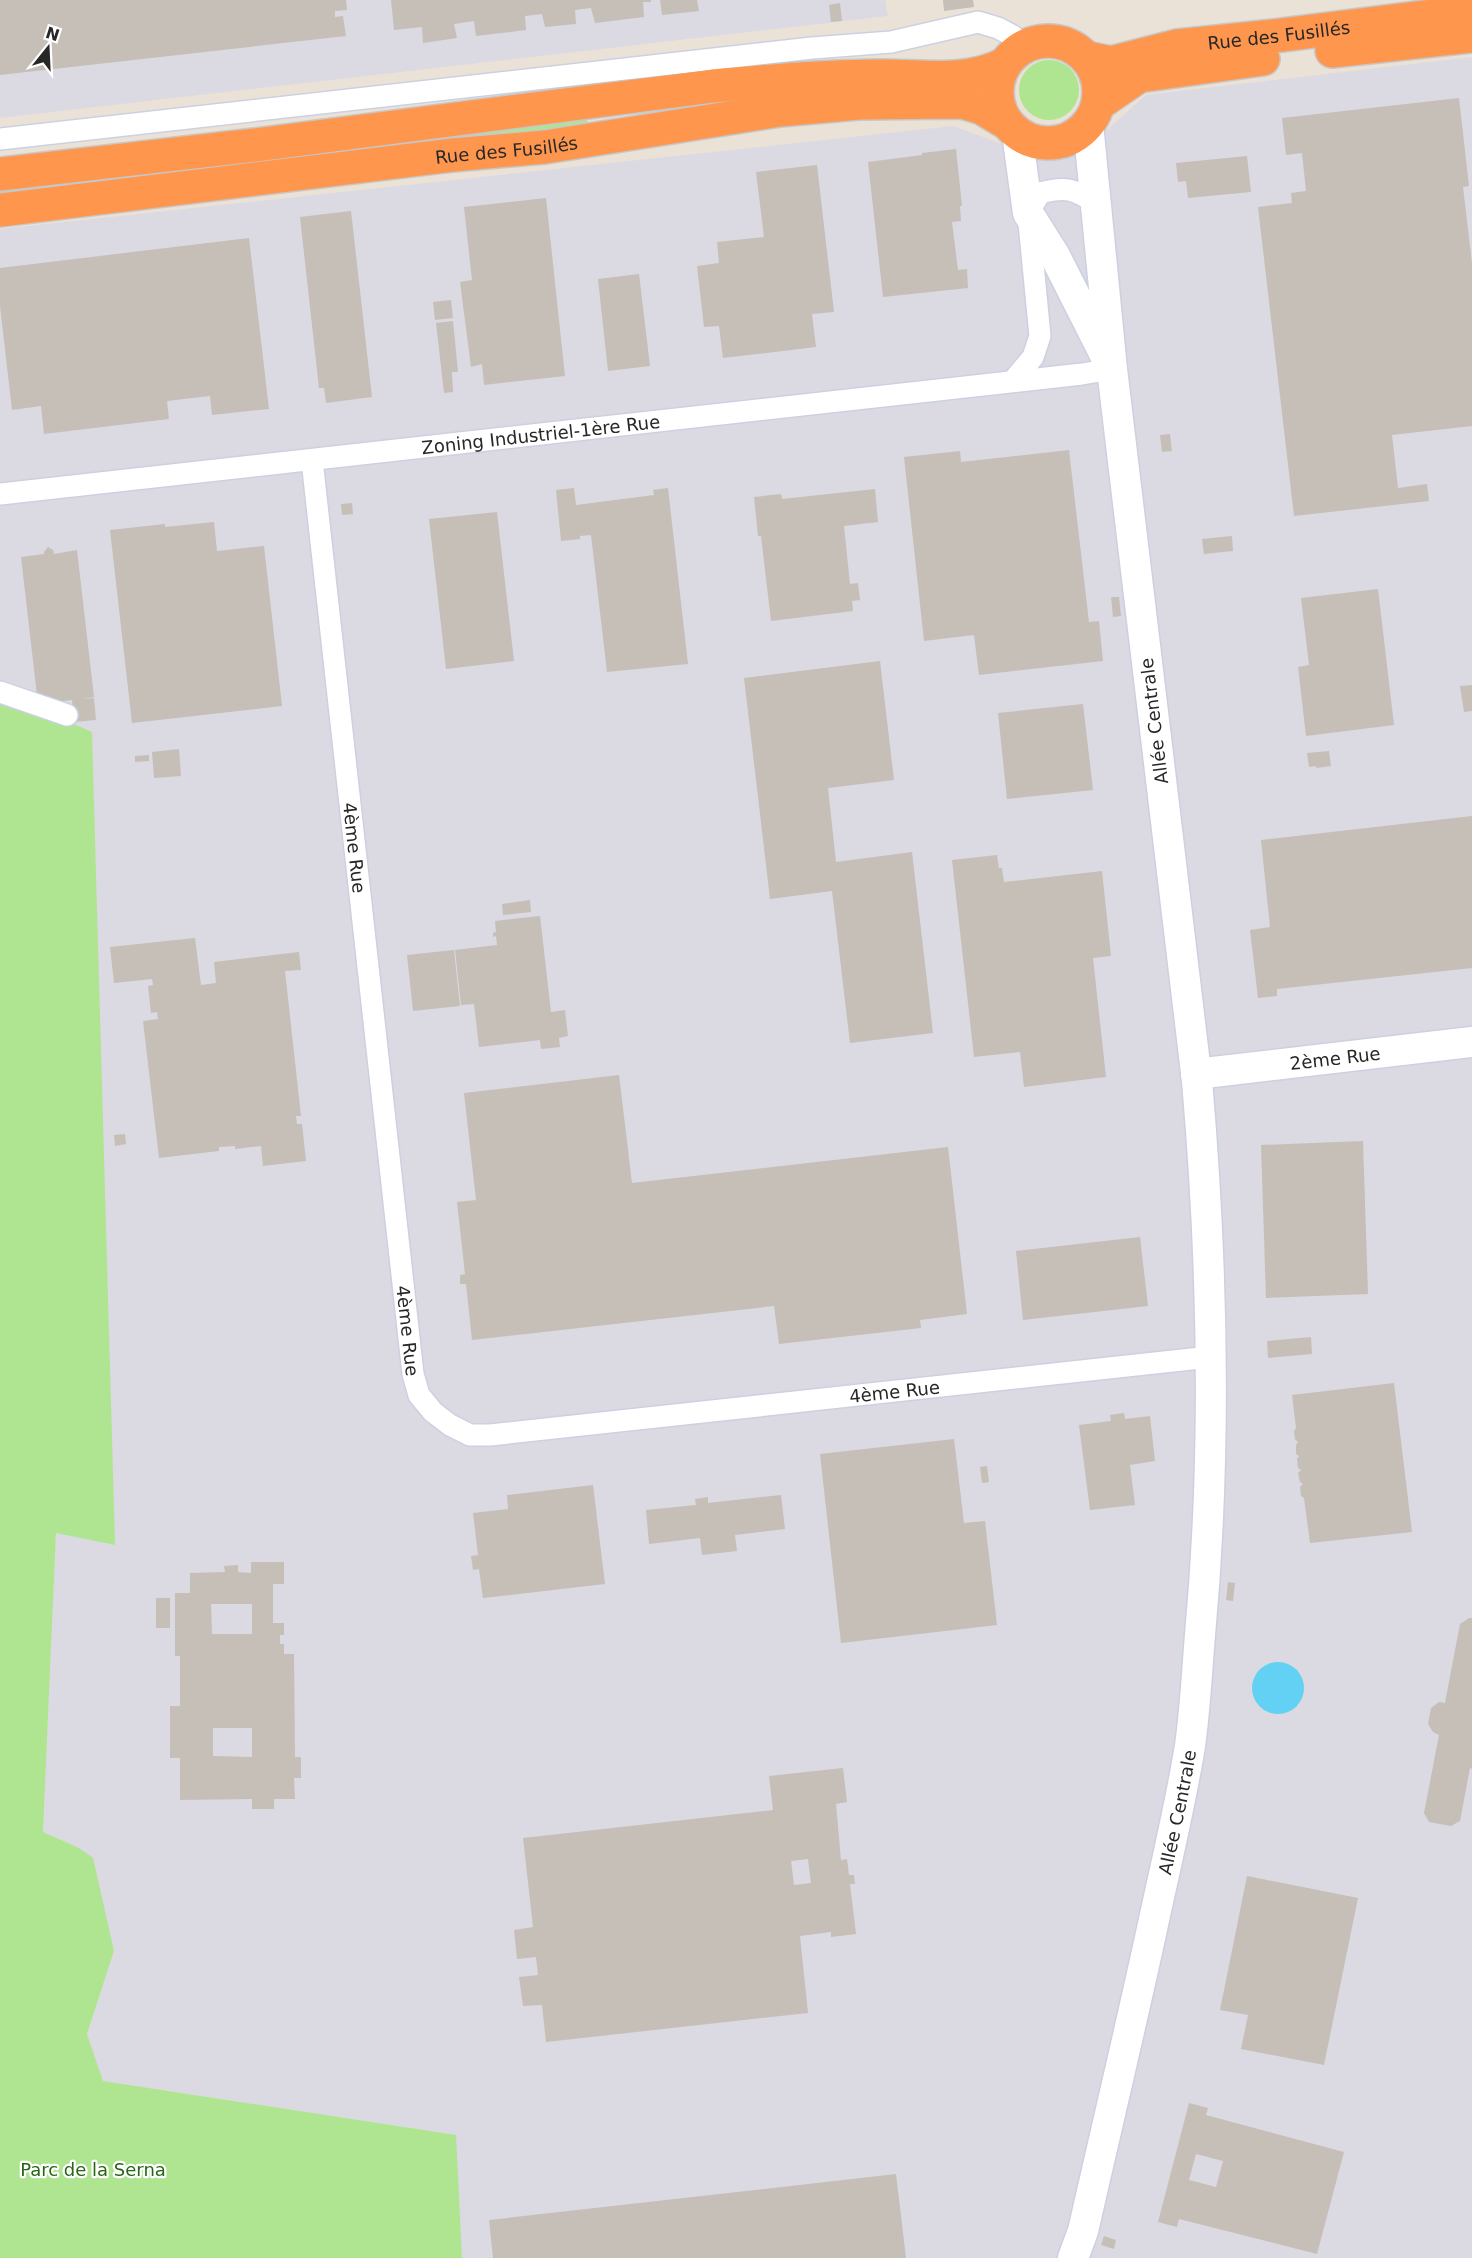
<svg xmlns="http://www.w3.org/2000/svg" width="1472" height="2258" font-family="'DejaVu Sans',sans-serif">
<rect width="100%" height="100%" fill="#ebe2d7"/>
<g fill="#dbd9e2">
<path d="M0,0h885l3,16 -888,102z"/>
<path d="M1472,57v2201h-1010l-7,-123 -353,-54 -15,-47 27,-83 -35,-103 -36,-16 13,-300 59,13 -115,-838v-478l953,-103 93,34 35,-7 65,-58z"/>
</g>
<g fill="#afe590">
<circle cx="1049" cy="90" r="30"/>
<path d="M587,118l1,10 -588,67v-10z"/>
<path d="M0,692l92,40 23,813 -59,-12 -13,299 36,16 14,10 21,93 -27,83 16,47 353,54 6,123h-462z"/>
</g>
<circle fill="#63d1f4" cx="1278" cy="1688" r="26"/>
<g fill="#c6bfb7" fill-rule="evenodd">
<path d="M0,0h346l1,10 -12,1v6l8,-1 3,20 -346,39z"/>
<path d="M391,0h260v2h-8l1,15 -49,6 -4,-15 -16,2 1,14 -31,3 -3,-13 -17,2 1,14 -50,6 -2,-15 -20,3 3,14 -34,5 -1,-16 -28,3z"/>
<path d="M660,0h37l2,11 -37,4z"/>
<path d="M943,0h30l1,7 -30,4z"/>
<path d="M840,3l2,18 -11,1 -2,-17z"/>
<path d="M1459,98l10,88 -6,1 9,76v163l-80,9 6,53 29,-4 2,17 -135,15 -36,-309 34,-4 -1,-10 15,-2 -4,-38 -16,2 -4,-37z"/>
<path d="M956,149l6,57h-2l1,15 -9,1 6,48 9,-1 1,19 -85,9 -15,-135 54,-7v-2z"/>
<path d="M1247,156l4,36 -63,6 -2,-17 -8,1 -2,-19z"/>
<path d="M817,165l17,147 -22,2 4,33 -93,11 -4,-32 -15,1 -7,-61 22,-3 -2,-21 47,-5 -8,-65z"/>
<path d="M546,198l19,178 -81,9 -2,-21 -11,3 -11,-85 12,-2 -8,-73z"/>
<path d="M351,211l21,186 -46,6 -2,-15h-5l-19,-171z"/>
<path d="M249,238l20,171 -57,6 -2,-19 -43,5 2,18 -125,15 -3,-28 -29,4 -12,-104v-38z"/>
<path d="M639,274l11,92 -42,5 -10,-92z"/>
<path d="M451,300l2,18 -18,2 -2,-18z"/>
<path d="M453,321l5,51h-6l1,20 -9,1 -8,-70z"/>
<path d="M1170,434l2,17 -10,1 -2,-17z"/>
<path d="M1069,450l20,172 10,-1 4,40 -124,14 -5,-40 -50,6 -20,-184 56,-6 1,11z"/>
<path d="M574,488l2,17 78,-10 -1,-5 15,-2 20,176 -81,8 -16,-137 -11,1v3l-19,2 -5,-51z"/>
<path d="M875,489l3,33 -34,4 6,58 8,-1 2,17 -8,1 1,10 -82,10 -10,-85h-3l-4,-39 27,-3 1,5z"/>
<path d="M352,503l1,11 -11,1 -1,-11z"/>
<path d="M497,512l17,149 -68,8 -17,-150z"/>
<path d="M214,522l3,29 47,-5 18,160 -150,17 -22,-193 55,-6v3z"/>
<path d="M1232,536l1,15 -29,3 -2,-15z"/>
<path d="M48,547l5,3 1,4 23,-4 17,147 -12,2 12,-1 2,22 -22,2 -2,-22 -34,4 -17,-147 23,-3v-2z"/>
<path d="M1378,589l16,136 -88,11 -8,-69 11,-2 -8,-67z"/>
<path d="M1111,597h8l2,19 -8,1z"/>
<path d="M880,661l14,119 -66,8 8,74 76,-10 21,181 -83,10 -18,-152 -62,8 -26,-221z"/>
<path d="M1472,685v26l-8,1 -4,-26z"/>
<path d="M1083,704l10,86 -86,9 -9,-86z"/>
<path d="M179,749l2,27 -27,2 -2,-26z"/>
<path d="M1329,751l2,15 -15,2v-2l-7,1 -2,-14z"/>
<path d="M149,755v6l-14,1v-6z"/>
<path d="M1472,816v152l-195,21v7l-19,2 -8,-68 20,-3 -9,-87z"/>
<path d="M997,855l2,13h3l2,14 98,-11 9,85 -18,2 13,119 -82,10 -4,-35 -46,5 -22,-197z"/>
<path d="M530,900l1,12 -28,3 -1,-11z"/>
<path d="M540,916l11,96 14,-2 3,26 -9,2 1,9 -19,2 -1,-9 -61,7 -5,-43 -13,1 -6,-55 42,-5 -1,-9 -3,1v-4l3,-1 -1,-11z"/>
<path d="M195,938l6,47 15,-2 -2,-21 85,-10 2,18 -16,1 16,145h-5l1,8h5l4,37 -43,5 -2,-20 -26,3v-3l-16,1v4l-60,7 -16,-137 15,-2 -1,-7 -6,1 -3,-27 5,-1 -1,-6 -38,4 -4,-36z"/>
<path d="M454,950l6,56 -47,5 -6,-56z"/>
<path d="M619,1075l13,108 316,-36 19,167 -47,6 1,8 -142,16 -5,-38 -302,34 -6,-56h-6v-9l5,-1 -8,-72 19,-2 -12,-107z"/>
<path d="M125,1134l1,10 -11,2 -1,-11z"/>
<path d="M1363,1141l5,153 -102,4 -5,-153z"/>
<path d="M1140,1237l8,69 -125,14 -7,-69z"/>
<path d="M1311,1337l1,17 -44,4 -1,-17z"/>
<path d="M1394,1383l18,149 -102,11 -6,-45 -3,-2 -1,-9 3,-3 -3,-2 -2,-9 3,-3 -3,-2 -1,-9 2,-3 -3,-2v-9l2,-3 -3,-3 -1,-8 2,-3 -4,-33z"/>
<path d="M1124,1413l1,6 25,-3 5,45 -25,4 5,40 -45,5 -11,-85 32,-4 -1,-6z"/>
<path d="M954,1439l10,84 21,-2 12,104 -156,18 -21,-189z"/>
<path d="M987,1466l2,16 -7,1 -2,-16z"/>
<path d="M593,1485l12,99 -122,14 -4,-29 -6,1 -2,-14 7,-1 -5,-42 35,-4 -1,-14z"/>
<path d="M781,1495l4,34 -50,6 2,16 -35,4 -2,-17 -51,6 -3,-34 50,-5 -1,-6 13,-2v6z"/>
<path d="M251,1562h33v22h-11v39h11v12h-4v9h4v10h10l1,103h6v21h-7l1,21h-21v10h-22v-10l-72,1v-42h-10v-52h10v-50h-5v-63h15v-20l35,-1 -1,-6 14,-1v7l13,1zM211,1604h41v30h-40zM213,1728h39v29l-39,-1z"/>
<path d="M1228,1582l7,1 -2,18 -7,-1z"/>
<rect x="156" y="1598" width="14" height="30"/>
<path d="M1469,1618h3v151l-2,-1 -10,53 -9,5 -22,-4 -5,-9 15,-78 -6,-3 -5,-8 3,-16 8,-6 6,1 15,-79z"/>
<path d="M843,1768l4,34 -11,2 5,56 6,-1 2,16h5l1,9h-5l6,50 -25,3v-5l-31,4 8,77 -262,29 -4,-37 -19,1 -4,-29 19,-2 -2,-18 -19,2 -3,-29 19,-3 -10,-89 250,-28 -4,-34zM808,1859l3,24 -17,2 -3,-24z"/>
<path d="M1247,1876l111,22 -34,167 -83,-16 7,-34 -28,-5z"/>
<path d="M1189,2103l19,5 -2,7 138,37 -27,102 -138,-35 -2,8 -19,-5zM1196,2154l27,7 -7,26 -27,-7z"/>
<path d="M896,2174l10,84h-413l-4,-38z"/>
<path d="M1104,2236l12,4 -2,9 -13,-4z"/>
</g>
<g fill="none" stroke-linecap="round" stroke-linejoin="round">
<defs>
<g id="street">
<path d="M0,139l812,-91 79,-6 87,-20 20,6 15,8 10,10"/>
<path d="M1013,381l20,-24 7,-21 -12,-123 12,-20c26,-7 35,-4 57,11"/>
<path id="s1" d="M312,460l101,914 6,21 14,17 17,13 20,10h20l720,-78"/>
<path id="s2" d="M0,494l1082,-120 30,-5"/>
<path d="M0,692l67,23"/>
</g>
<g id="secondary">
<path d="M1017,133l11,80 27,43 50,99"/>
<path id="s3" d="M1196,1074l276,-32"/>
<path id="s4" d="M1073,2258l10,-27c23,-101 47,-201 69,-302 13,-61 28,-122 38,-183 5,-36 7,-74 10,-111 17,-184 13,-369 -3,-554l-85,-712 -24,-245"/>
</g>
<g id="highway">
<circle cx="1048" cy="92" r="51"/>
<path d="M1332,51l140,-15"/>
<path id="s5" d="M1087,58l24,5 66,-17 105,-11 190,-24"/>
<path d="M1098,104l41,-28 124,-17"/>
<path d="M0,174l255,-29 458,-59c57,-5 113,-10 170,-10 42,0 83,8 122,-12"/>
<path id="s6" d="M0,210l453,-55 92,-8 235,-37 79,-7 103,-1 20,6 25,15"/>
</g>
</defs>
<use href="#street" stroke="#ccd1e1" stroke-width="24"/>
<use href="#secondary" stroke="#ccd1e1" stroke-width="33"/>
<use href="#highway" stroke="#c7c7c7" stroke-width="36"/>
<use href="#street" stroke="#fff" stroke-width="21"/>
<use href="#secondary" stroke="#fff" stroke-width="30"/>
<use href="#highway" stroke="#ff964e" stroke-width="33"/>
</g>
<g text-anchor="middle" dominant-baseline="central" stroke-width="4.5" stroke-linejoin="round" paint-order="stroke">
<g font-size="18" fill="#272727" stroke="#fff">
<text stroke="none"><textPath href="#s5" startOffset="195">Rue des Fusillés</textPath></text>
<text stroke="none"><textPath href="#s6" startOffset="510">Rue des Fusillés</textPath></text>
<text stroke="none"><textPath href="#s2" startOffset="544">Zoning Industriel-1ère Rue</textPath></text>
<text transform="translate(1154 721) rotate(-97)">Allée Centrale</text>
<text stroke="none"><textPath href="#s1" startOffset="390">4ème Rue</textPath></text>
<text stroke="none"><textPath href="#s3" startOffset="140">2ème Rue</textPath></text>
<text stroke="none"><textPath href="#s1" startOffset="876">4ème Rue</textPath></text>
<text stroke="none"><textPath href="#s1" startOffset="1434">4ème Rue</textPath></text>
<text stroke="none"><textPath href="#s4" startOffset="458">Allée Centrale</textPath></text>
</g>
<g font-size="18" fill="#286515" stroke="#fff">
<text x="93" y="2169">Parc de la Serna</text>
</g>
</g>
<g transform="translate(48 48) rotate(18)" stroke="#ffffff" stroke-width="4.5" paint-order="stroke">
<path d="M0-4.5L10 22L0 15L-10 22Z" fill="#272727"/>
<text y="-9" font-size="16" font-weight="bold" text-anchor="middle" fill="#272727">N</text>
</g>
</svg>
